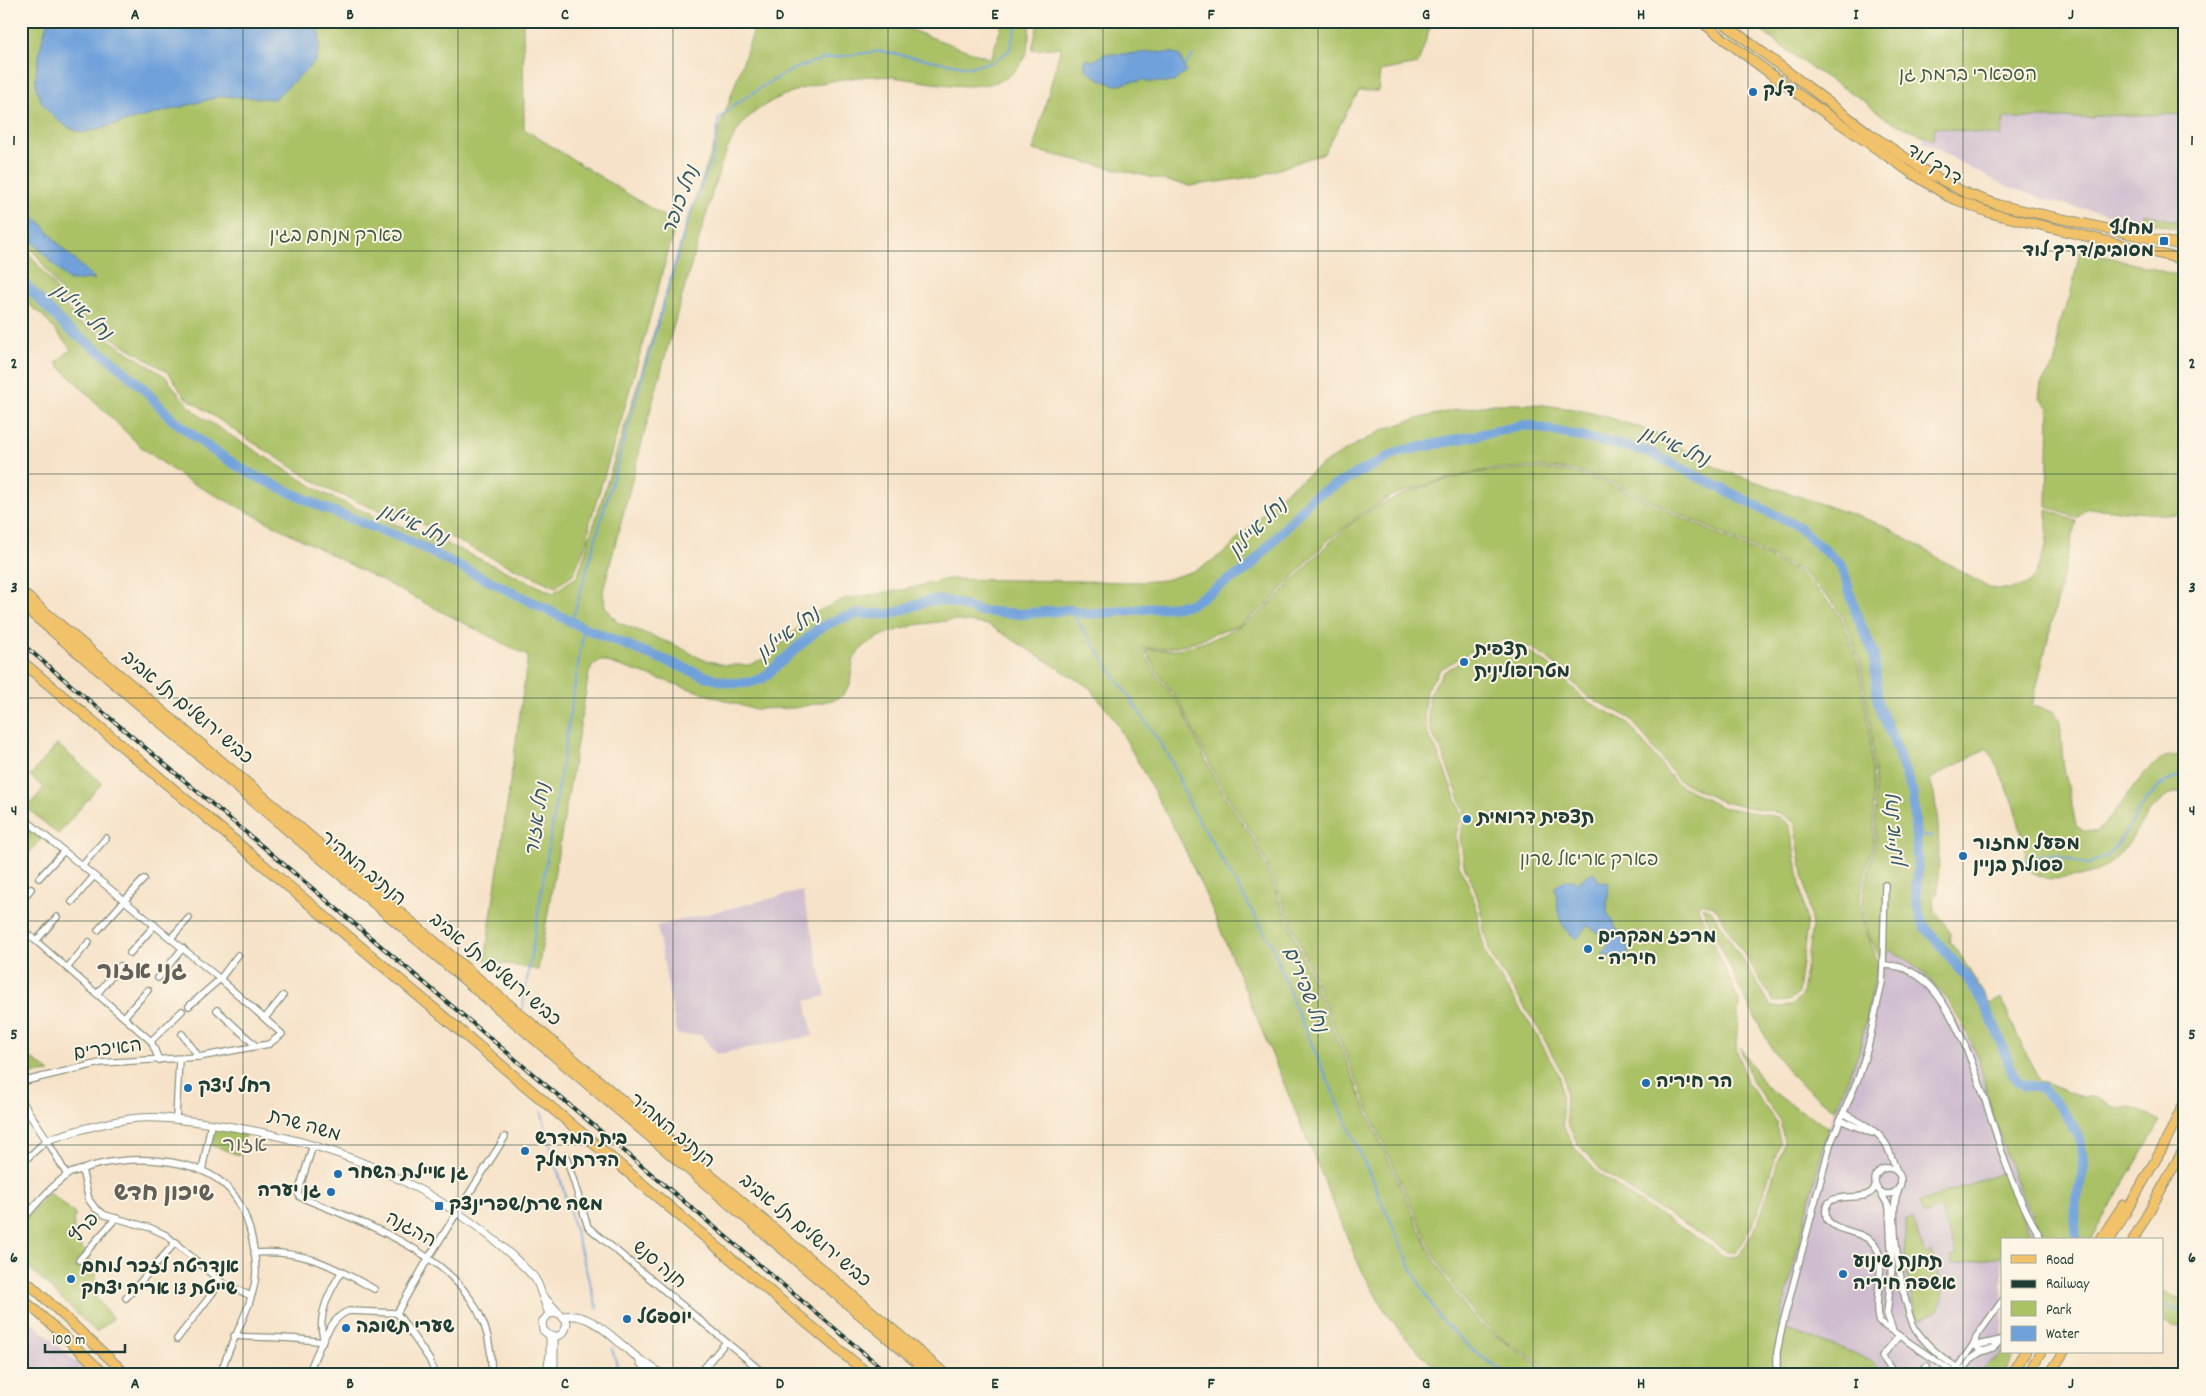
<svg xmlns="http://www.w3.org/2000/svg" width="2206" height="1396" font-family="Dekko,'Playpen Sans Hebrew',sans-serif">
<rect width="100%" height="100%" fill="#fcf5e5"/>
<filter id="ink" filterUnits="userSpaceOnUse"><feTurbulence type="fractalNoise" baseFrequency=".02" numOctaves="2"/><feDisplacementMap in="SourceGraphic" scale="10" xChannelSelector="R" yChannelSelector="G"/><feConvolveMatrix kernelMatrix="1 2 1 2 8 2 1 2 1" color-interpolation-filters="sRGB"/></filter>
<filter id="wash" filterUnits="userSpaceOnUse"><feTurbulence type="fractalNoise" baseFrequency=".0096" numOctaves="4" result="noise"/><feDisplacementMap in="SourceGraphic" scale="20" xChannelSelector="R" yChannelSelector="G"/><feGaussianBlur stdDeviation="1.12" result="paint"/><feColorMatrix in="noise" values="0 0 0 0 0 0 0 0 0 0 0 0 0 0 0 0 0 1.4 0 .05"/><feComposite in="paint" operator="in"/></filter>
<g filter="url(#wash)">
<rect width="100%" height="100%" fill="#f6e2c8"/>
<g fill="#cfbdcf">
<path d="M2185,114v110l-42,-11 -2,8 -92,-20 -42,-15 -35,-17 -48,-27v-5l9,3 2,-13 66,9 2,-18h90v-2z"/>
<path d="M802,891l24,105 -20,5 7,35 -96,18 -16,-19h-24l-20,-109z"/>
<path d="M1890,950l12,5 20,15 14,16 39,64 14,50 25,75 31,65h-43l1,112 -15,23h-52l-5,-3 -3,3h-43l-14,-14 -36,-16 -57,-17 50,-201 31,-75 19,-89z"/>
<path d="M21,1312l69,63h-69z"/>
</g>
<g fill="#aac166" stroke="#647f4d">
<path d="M21,21h502l1,108 152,95 -55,197 -31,101 -2,17 -14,34 -18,14 -62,-28 -81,-40 -38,-10 -46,-19 -80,-50 -65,-44 -15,-23 -92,-57 -39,-59 -17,-21z"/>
<path d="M757,21h129l105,38 12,-38h27c-1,12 0,27 -6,37 -24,51 -110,16 -152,18 -39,2 -95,14 -124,42 -26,25 -35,77 -46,111 -37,120 -67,241 -99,362l2,15 12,16 60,24 25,13 23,6h25l17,-8 24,-22 19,-20 34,-16 63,-10 40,-10 193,3 25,-2 32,-10 28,-18 58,-59 37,-27 35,-21 32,-17 29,-9 34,-8 45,-7h40l39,5 34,8 42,14 69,38 164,56 106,63 21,1 14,-3 10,-9 13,-33v-34l29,11 -44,185 23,6 5,9 3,42 13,62 7,6 13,1c23,-18 45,-65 69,-75 6,-2 14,-1 20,-1v35c-30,-1 -49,46 -67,65 -12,14 -31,20 -48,21 -6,1 -13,2 -19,2 -7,-1 -15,-5 -22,-8 -9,-49 -17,-80 -42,-123l-57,31c11,37 9,74 8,113l-5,6 1,13 7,7 10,16 -2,7 8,9 33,54 12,-6 7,19 30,64 43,16h12l25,12 12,-2 30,14 -71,119h-45c-11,-22 -23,-43 -32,-66 -8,-24 -17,-48 -24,-73 -5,-16 -7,-35 -14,-51 -18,-40 -45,-82 -85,-100l-9,10 -11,-22 -6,-20 -1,-24 13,-53 -1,-60 -4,-52 -11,-66 -14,-41 -12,-18 -34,-34 -191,-89 -37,-11 -31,-3 -50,2 -52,12 -46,14 -30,18 -36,28 -59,63 -29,21 -49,18 -23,5h-25l15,28 24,31 36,77 38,58 118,284 59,130 20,33 24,31 20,16 58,39h-107l-20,-15 -25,-26 -21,-29 -23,-42 -147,-356 -29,-64 -67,-123 -25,-32 -101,-63 -35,-5 -39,5 -30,9 -17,9 -10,9 -5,9 -3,24 -6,9 -7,5 -42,9 -43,1 -151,-49 -8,5 -4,8 -51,297 -53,-10 43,-304 -342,-176 -46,-34 -84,-83 15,-14 -28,-33 -22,-18v-55l31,40 25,39 20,10 69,45 15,20 20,20 124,77 51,23 58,21 119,55 25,-17 119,-382z"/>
<path d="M1038,21h394l-14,43 -38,7 -2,20h-19l-35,62 -65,23 -69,10 -157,-36 28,-103 -29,3z"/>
<path d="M1748,21h437v93l-91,2 -1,2h-89l-3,18 -66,-9 -2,13 -45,-20 -25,-20 -52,-32z"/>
<path d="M2142,213l43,11v7l-44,-10z"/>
<path d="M2080,250l105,27v239l-98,-8 -10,10 -30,-11 2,-99 -10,-10 2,-14 15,-22 2,-14 -1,-21 13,-30z"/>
<path d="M1541,469l30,3 37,11 191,89 33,33 12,18 14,41 11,65 4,52 1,60 -14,53 2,25 16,44 -19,89 -24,57 -20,-13 -21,-18 -22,-29 -30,-56 -40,-86 9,3 61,97 19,-1 11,-11 10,-69 -18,-104 -14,-9 -58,-11 -44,-22 -48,-62 -42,-21 -37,-36 -18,-12 -29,-9 -24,6 -39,23 -15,21 -2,21 3,22 10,18 25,64 -6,19 3,32 11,22 8,24 2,20 7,25 47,73 26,47 3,48 11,22 24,26 44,31 61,37 22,16 14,-1 20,-35 25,-79 -4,-21 -29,-41 -11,-33 25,39 25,18 38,23 -50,201 57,17 36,16 14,14h-327l-61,-40 -19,-17 -24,-30 -20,-33 -59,-130 -118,-284 -38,-58 -37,-77 -23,-31 -14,-26c8,0 15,1 23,1 32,-2 79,-24 102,-46 32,-30 59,-67 96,-91 34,-21 85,-37 125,-42 17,-1 34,-1 50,-2z"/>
<path d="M1504,645l27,8 18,12 37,36 41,21 49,61 45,24 58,10 11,8 17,101 -9,67 -9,8 -15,1 -60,-96 -13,-3 -4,3 42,95 -3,47 11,34 29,40 4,20 -25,78 -19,32h-9l-21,-15 -62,-37 -43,-30 -23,-26 -11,-21 -3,-47 -26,-48 -47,-73 -7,-24 -2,-19 -8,-25 -10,-22 -4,-30 6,-20 -25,-65 -10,-18 -3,-21 2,-19 14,-20 37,-22z"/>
<path d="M57,744l45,39 -44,51 -31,-26 17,-20 -14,-12z"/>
<path d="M21,823l20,16 -20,24z"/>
<path d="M21,1051l29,21 -29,3z"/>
<path d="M213,1129l33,5 -7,21 -28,-10z"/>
<path d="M2002,1173l26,56 7,11h-33v17l-50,7 -2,-8 7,-1 -17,-46 -17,6 -4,-13z"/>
<path d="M49,1192l26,22 -2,21 24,34 -3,26 19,24 -17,13 -75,-72v-37z"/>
<path d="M1913,1219l12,35 6,-2c5,16 21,49 3,61 -5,3 -11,5 -16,6 -12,-31 -14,-64 -13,-98z"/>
<path d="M2162,1290l15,8 8,-1v31l-12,-2 -11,-7z"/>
<path d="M2003,1352h14l-15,23h-19c0,-14 13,-14 20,-23z"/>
</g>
<g fill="#70a1db" stroke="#486f88">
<path d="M48,21h272l-1,30 -4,11 -41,37 -52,-3 -139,37c-21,-5 -43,-25 -47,-47 -2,-13 7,-52 12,-65z"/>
<path d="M1151,52l23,1 6,3 6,15 -12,11h-26l-6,-3 -3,3c-7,-3 -12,2 -19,3 -10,1 -29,-10 -35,-17v-9l9,2 10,-7h27z"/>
<path d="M21,206l20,17 21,25 33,31 -26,2 -48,-52z"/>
<path d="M1593,872l7,10 9,1 -2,29 10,18 7,3 6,26 -28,-4 8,-13 -23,-17 -10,14c-22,-15 -18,-28 -22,-52 7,-5 14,-10 22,-5z"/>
</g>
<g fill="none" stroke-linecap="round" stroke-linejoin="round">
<g stroke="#70a1db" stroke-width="2">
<path d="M1185,66l8,-11"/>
<path d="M1070,610l99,146 21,49 82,140 21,57 120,270 26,45 31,31 38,27"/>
<path d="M572,621l115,-399 26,-65 6,-38 15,-14 34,-22 26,-14 28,-10 57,-8 90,16 24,-5 17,-12 7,-29"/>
<path d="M1916,835l16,2"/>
<path d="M2027,861l16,-6h13l29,10 23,-9 14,-17 17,-30 20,-23 26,-14"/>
<path d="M522,1012l62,-384"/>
<path d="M541,1111l56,197"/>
<path d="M2162,1304l13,6h10"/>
<path d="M612,1349l8,26"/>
</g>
<path stroke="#70a1db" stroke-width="10" d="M21,280l46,48 43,31 31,27 31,33 39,30 36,23 77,36 81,31 179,89 123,49 23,6h18l14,-4 56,-50 20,-10 21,-5h32l36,-13 12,-1 12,2 27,9 43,3 49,-4 19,4 100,-9 60,-37 64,-71 85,-45 128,-27 121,26 150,75 45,40 15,50 17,37 4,51 15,35 20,55 5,75 -2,26 4,22 5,10 41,49 17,27 13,26 17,45 5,8 6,4h9l10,3 24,27 10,17 7,25v10l-8,30 -1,29 2,13"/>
</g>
</g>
<g filter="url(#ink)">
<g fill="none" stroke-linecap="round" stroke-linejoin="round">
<defs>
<g id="minor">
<path d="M21,816l199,163 62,55 -13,10 -70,13 -99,6 -79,19"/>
<path d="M82,866l24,-28"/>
<path d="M39,878l25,-27"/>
<path d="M21,901l10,-12"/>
<path d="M72,902l22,-26"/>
<path d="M21,928l130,113 8,19"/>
<path d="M98,930l46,-51"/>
<path d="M171,938l18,-20"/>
<path d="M36,941l21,-24"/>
<path d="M130,953l25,-28"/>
<path d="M1883,965l2,-80"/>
<path d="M67,968l22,-26"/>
<path d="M158,978l25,-30"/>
<path d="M97,994l23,-28"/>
<path d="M189,1006l31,-27 18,-24"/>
<path d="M217,1010l39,36"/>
<path d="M124,1017l24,-27"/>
<path d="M265,1018l18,-22"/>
<path d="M182,1034l17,23"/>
<path d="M151,1041l31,-30"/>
<path d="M1843,1113c16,9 35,16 44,33 4,8 6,17 10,25"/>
<path d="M176,1119l3,-60"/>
<path d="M1840,1120l32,13"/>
<path d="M313,1145l-15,48 2,4c80,33 198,70 191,178"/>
<path d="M566,1157l22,70 178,148"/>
<path d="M21,1164l26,-24 20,35"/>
<circle cx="1888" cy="1181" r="13"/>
<path d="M82,1170l7,30 6,8 10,7 46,13 15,7 55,47 30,14"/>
<path d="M202,1171l9,-47"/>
<path d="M1875,1186c-6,23 -58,-4 -48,34 12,13 33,10 45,22 19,18 -1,57 7,80l78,53"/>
<path d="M1898,1191c-11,20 5,119 18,139 14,20 32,32 52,45"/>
<path d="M1881,1193l8,14 3,60 -5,47 6,17"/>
<path d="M21,1222c13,-16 28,-34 45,-46 4,-4 12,-5 17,-7 42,-15 115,-14 147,21 18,21 25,54 26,81 0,30 -27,73 -36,104"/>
<path d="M254,1253c49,-4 79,13 120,36"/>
<path d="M79,1260l37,-42"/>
<path d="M126,1298l50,-56"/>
<path d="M234,1336c30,2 59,1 88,6"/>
<path d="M323,1338c-6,-24 7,-47 19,-67"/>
<path d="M177,1339l44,-57"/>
<path d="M1975,1342l-18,26v6c9,-4 11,-13 19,-19 12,-9 14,0 26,-17"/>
<path d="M1974,1346l27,-6"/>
<path d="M1984,1351l-5,-1 -4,-8 1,-5 26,-36"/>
<path d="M254,1375l5,-4 12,4"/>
<path d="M296,1375l13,-3c7,-17 21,-56 40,-61l48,2"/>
<path d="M436,1375l-7,-16 -32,-46 32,-56 76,-120"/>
<path d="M698,1375l28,-33"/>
<path d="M1777,1375v-23l6,-29 47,-178 29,-69 9,-29 14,-65 1,-17c10,1 19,1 29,7 49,26 76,142 94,192 10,27 21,51 36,76"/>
<path d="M1895,1375l-13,-19 17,-20"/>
<path d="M1916,1375l11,-9"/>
</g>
<g id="tertiary">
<path d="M21,1101l26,39c30,-10 60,-19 92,-22 25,-2 51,3 75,6 121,17 235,64 320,153l4,7 11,30"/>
<path d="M545,1298l22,24c-1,10 -6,16 -17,14l-7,-6 -1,-8 7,-8 9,-1"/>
<path d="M563,1316c29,-4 49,22 70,38 9,8 20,13 29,21"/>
<path d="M640,1362l11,13"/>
<path d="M546,1375l4,-20v-19"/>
<path d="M552,1375l2,-9v-28"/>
</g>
<g id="primary">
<path d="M1700,21l95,71 112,78 42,27 41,16 195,47"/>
<path d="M1721,21l148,112 61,41 38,20 31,11 186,41"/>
</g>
<g id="trunk">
<path d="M2100,1240l23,-35"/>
<path d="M2110,1240l53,-93 22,-46"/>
<path d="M2133,1240l52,-93"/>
<path d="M21,1276l106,99"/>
<path d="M21,1297l85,78"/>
<path d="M2027,1375l14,-23"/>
<path d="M2049,1375l15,-23"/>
</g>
<g id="motorway">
<path d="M21,592l925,783"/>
<path d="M21,604l911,771"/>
<path d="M21,661l848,714"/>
<path d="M2011,1375l14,-23"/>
</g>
</defs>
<use href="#minor" stroke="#8a907e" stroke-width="8"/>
<use href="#tertiary" stroke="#8a907e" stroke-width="9"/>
<use href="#primary" stroke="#8a907e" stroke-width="11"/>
<use href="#trunk" stroke="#8a907e" stroke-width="11"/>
<use href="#motorway" stroke="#8a907e" stroke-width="12"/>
<use href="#minor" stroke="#fff" stroke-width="5.5"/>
<use href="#tertiary" stroke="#fff" stroke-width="7"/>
<use href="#primary" stroke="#f2c26a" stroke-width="9"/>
<use href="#trunk" stroke="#f2c26a" stroke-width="9"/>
<use href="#motorway" stroke="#f2c26a" stroke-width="10"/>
<defs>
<path id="rail" d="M21,643l869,732"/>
</defs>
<use href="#rail" stroke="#1f3d34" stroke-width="4"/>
<use href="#rail" stroke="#fcf5e5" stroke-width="2" stroke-dasharray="5.5" stroke-linecap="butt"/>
</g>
</g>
<path fill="none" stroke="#1f3d34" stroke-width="1" stroke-opacity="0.55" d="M243,21v1354M458,21v1354M673,21v1354M888,21v1354M1103,21v1354M1318,21v1354M1533,21v1354M1748,21v1354M1963,21v1354M21,251h2164M21,474h2164M21,698h2164M21,921h2164M21,1145h2164"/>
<g fill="#1f6fb2" stroke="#fcf5e5" stroke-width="2">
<circle cx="1753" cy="92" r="5"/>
<rect x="2159" y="236" width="10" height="10" rx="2.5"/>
<circle cx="1464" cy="662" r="5"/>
<circle cx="1467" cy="819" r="5"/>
<circle cx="1963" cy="856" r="5"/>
<circle cx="1588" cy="949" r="5"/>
<circle cx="1646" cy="1083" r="5"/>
<circle cx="188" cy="1088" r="5"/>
<circle cx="525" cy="1151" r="5"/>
<circle cx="338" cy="1174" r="5"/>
<circle cx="331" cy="1192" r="5"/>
<rect x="434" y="1201" width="10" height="10" rx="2.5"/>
<circle cx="1843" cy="1274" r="5"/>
<circle cx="71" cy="1279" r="5"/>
<circle cx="627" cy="1319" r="5"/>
<circle cx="346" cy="1328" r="5"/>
</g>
<g text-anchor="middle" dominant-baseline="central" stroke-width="4" stroke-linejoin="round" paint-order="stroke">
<g font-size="19" fill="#425e40" stroke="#fcf5e5">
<text x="1968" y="76">הספארי ברמת גן</text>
<text x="336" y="237">פארק מנחם בגין</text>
<text x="1589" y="861">פארק אריאל שרון</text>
</g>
<g font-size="19" font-weight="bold" fill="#1f3d34" stroke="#fcf5e5" text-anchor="start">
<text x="1763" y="92">דלק</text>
<text x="2154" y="230" text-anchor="end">מחלף<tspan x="2154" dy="22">מסובים/דרך לוד</tspan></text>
<text x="1474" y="651">תצפית<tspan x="1474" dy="22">מטרופולינית</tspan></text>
<text x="1477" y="819">תצפית דרומית</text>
<text x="1973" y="845">מפעל מחזור<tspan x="1973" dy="22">פסולת בניין</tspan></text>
<text x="1598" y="938">מרכז מבקרים<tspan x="1598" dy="22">- חיריה</tspan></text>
<text x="1656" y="1083">הר חיריה</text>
<text x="198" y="1088">רחל ליצק</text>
<text x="535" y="1140">בית המדרש<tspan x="535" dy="22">הדרת מלך</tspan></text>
<text x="348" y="1174">גן איילת השחר</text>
<text x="321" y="1192" text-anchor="end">גן יערה</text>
<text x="449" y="1206">משה שרת/שפרינצק</text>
<text x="1853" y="1263">תחנת שינוע<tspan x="1853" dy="22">אשפה חיריה</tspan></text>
<text x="81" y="1268">אנדרטה לזכר לוחם<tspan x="81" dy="22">שייטת 13 אריה יצחק</tspan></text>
<text x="637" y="1319">יוספטל</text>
<text x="356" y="1328">שערי תשובה</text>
</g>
<g font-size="19" fill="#1f3d34" stroke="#fcf5e5">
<text transform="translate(1933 166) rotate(32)">דרך לוד</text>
<text transform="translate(186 709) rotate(40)">כביש ירושלים תל אביב</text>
<text transform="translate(362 870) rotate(40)">הנתיב המהיר</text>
<text transform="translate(494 971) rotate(40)">כביש ירושלים תל אביב</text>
<text transform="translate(108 1051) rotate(-7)">האיכרים</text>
<text transform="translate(304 1127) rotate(16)">משה שרת</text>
<text transform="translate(671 1132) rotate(40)">הנתיב המהיר</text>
<text transform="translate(86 1229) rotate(-49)">פרץ</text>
<text transform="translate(410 1231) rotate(29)">ההגנה</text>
<text transform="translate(804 1232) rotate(40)">כביש ירושלים תל אביב</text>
<text transform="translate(658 1266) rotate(40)">חנה סנש</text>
</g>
<g font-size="20" font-style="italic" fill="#375b66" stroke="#fcf5e5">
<text transform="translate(682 201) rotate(-70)">נחל כופר</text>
<text transform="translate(81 313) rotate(42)">נחל איילון</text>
<text transform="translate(1674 448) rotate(23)">נחל איילון</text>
<text transform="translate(413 526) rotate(24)">נחל איילון</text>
<text transform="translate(1259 529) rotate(-46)">נחל איילון</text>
<text transform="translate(789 635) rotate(-38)">נחל איילון</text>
<text transform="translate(539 820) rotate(-81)">נחל אזור</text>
<text transform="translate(1896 831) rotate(-95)">נחל איילון</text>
<text transform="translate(1304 990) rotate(68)">נחל שפירים</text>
</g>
<g font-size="21" fill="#636059" stroke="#fcf5e5">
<text x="245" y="1147">אזור</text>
</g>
<g font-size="24" font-weight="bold" fill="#636059" stroke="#fcf5e5">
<text x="142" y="973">גני אזור</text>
<text x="164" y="1195">שיכון חדש</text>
</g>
</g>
<rect width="2206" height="1396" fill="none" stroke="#fcf5e5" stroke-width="55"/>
<rect x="2001" y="1238" width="162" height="115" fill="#fcf5e5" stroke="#a4ab9e"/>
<rect x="2011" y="1255" width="25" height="8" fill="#f2c26a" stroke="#a4ab9e"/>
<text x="2046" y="1264" font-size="15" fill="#1f3d34">Road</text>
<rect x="2011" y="1280" width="25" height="8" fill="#1f3d34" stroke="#a4ab9e"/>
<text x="2046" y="1288" font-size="15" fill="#1f3d34">Railway</text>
<rect x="2011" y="1301" width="25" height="15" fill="#aac166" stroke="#a4ab9e"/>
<text x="2046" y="1314" font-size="15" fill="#1f3d34">Park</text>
<rect x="2011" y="1326" width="25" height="15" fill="#70a1db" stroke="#a4ab9e"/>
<text x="2046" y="1338" font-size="15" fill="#1f3d34">Water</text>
<path d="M45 1344v8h80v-8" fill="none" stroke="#1f3d34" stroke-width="2.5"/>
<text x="52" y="1344" font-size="15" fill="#1f3d34" stroke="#fcf5e5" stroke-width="4" paint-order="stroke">100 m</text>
<rect x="28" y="28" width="2150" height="1340" fill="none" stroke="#1f3d34" stroke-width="2"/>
<g font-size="16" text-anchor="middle" font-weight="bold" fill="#1f3d34">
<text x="135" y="19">A</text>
<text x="350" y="19">B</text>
<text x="565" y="19">C</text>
<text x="780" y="19">D</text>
<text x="995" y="19">E</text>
<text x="1211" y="19">F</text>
<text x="1426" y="19">G</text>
<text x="1641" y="19">H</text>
<text x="1856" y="19">I</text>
<text x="2071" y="19">J</text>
<text x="14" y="145">1</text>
<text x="2192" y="145">1</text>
<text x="14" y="368">2</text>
<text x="2192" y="368">2</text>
<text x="14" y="592">3</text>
<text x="2192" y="592">3</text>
<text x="14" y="815">4</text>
<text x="2192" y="815">4</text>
<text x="14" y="1039">5</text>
<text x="2192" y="1039">5</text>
<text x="14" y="1262">6</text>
<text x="2192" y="1262">6</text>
<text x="135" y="1388">A</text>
<text x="350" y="1388">B</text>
<text x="565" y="1388">C</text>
<text x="780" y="1388">D</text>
<text x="995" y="1388">E</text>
<text x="1211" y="1388">F</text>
<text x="1426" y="1388">G</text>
<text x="1641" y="1388">H</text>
<text x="1856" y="1388">I</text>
<text x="2071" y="1388">J</text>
</g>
</svg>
